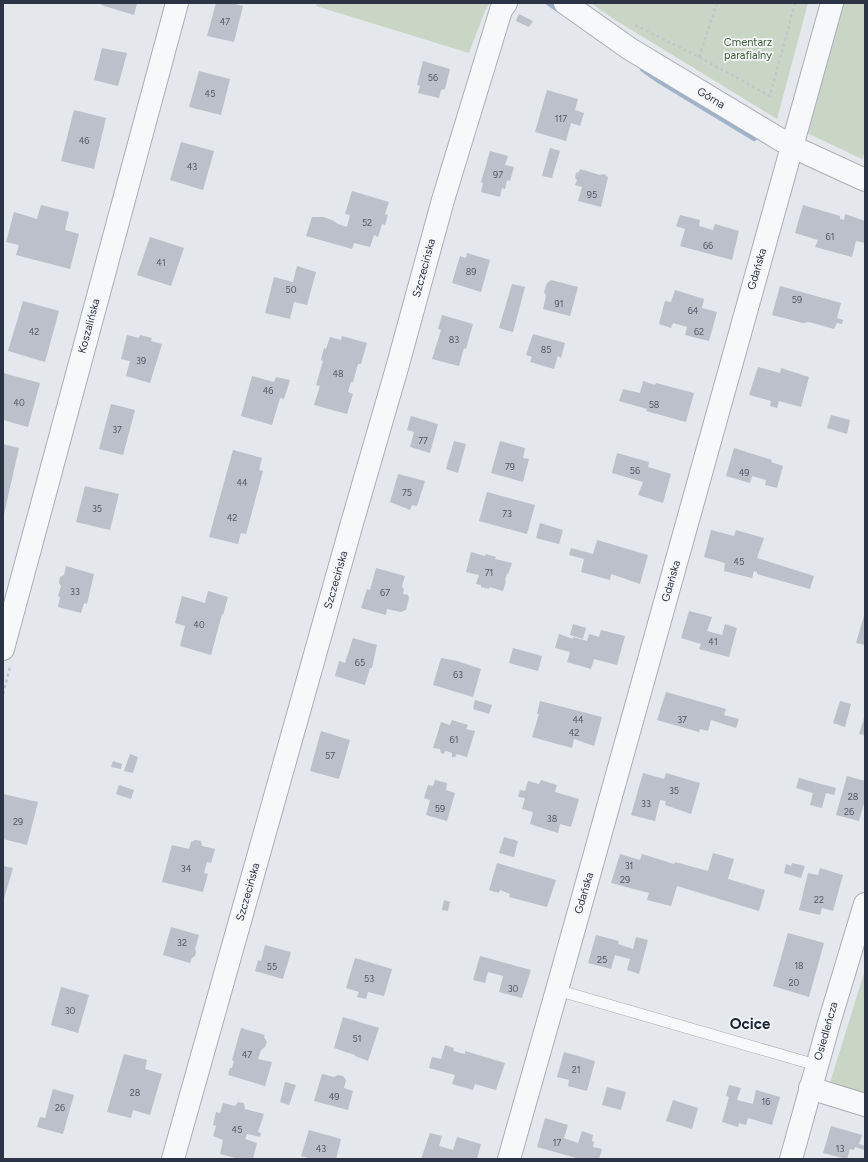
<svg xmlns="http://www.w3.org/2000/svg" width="868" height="1162" font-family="Figtree,sans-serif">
<rect width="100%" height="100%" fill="#e4e7ec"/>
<g fill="#c9d6c5">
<path d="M317,3h173l-5,8 -16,42 -153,-47z"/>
<path d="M591,3h217l-31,116 -165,-101z"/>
<path d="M843,3h22v149l-3,7 -57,-27z"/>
<path d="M865,970v125l-36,-9z"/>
</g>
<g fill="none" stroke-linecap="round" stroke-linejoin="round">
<g stroke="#9fb4cc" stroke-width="6">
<path d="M549,3l12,8"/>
<path d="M643,69l17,12 94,57"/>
</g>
</g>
<g fill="#bbc0ca">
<path d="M101,3h36l-3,12 -33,-10z"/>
<path d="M216,3h15l12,3 -9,36 -27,-6z"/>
<path d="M519,14l14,7 -4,6 -13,-6z"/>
<path d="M102,48l25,5 -9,33 -24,-6z"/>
<path d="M423,61l27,8 -5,20 -4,1 -2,8 -21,-5 2,-7 -3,-1z"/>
<path d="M199,71l31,8 -9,36 -32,-8z"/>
<path d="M547,90l31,9 -3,11 9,3 -4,13 -9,-3 -5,18 -31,-9z"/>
<path d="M74,110l32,8 -12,51 -33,-8z"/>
<path d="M181,142l33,9 -11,39 -33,-10z"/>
<path d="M550,148l10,3 -8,27 -10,-2z"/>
<path d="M490,151l18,5 -3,9 9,2 -4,14 -3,-1 -2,9 -3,-1 -2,9 -19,-5 2,-9 -2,-1z"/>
<path d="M580,169l20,6 4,-1 4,3 -7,30 -23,-6 4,-14 -7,-2 2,-5 -2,-2 1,-5 3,-1z"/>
<path d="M352,191l37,11 -4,12 3,1 -3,10 -3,-1 -4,13 -4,-2 -4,12 -16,-4 -2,6 -46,-13 6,-19h11l9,3 6,4 9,3 3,-12 -5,-1z"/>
<path d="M41,205l28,7 -4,18 14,4 -9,35 -54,-14 3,-10 -13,-3 8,-30 23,7z"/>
<path d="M803,205l37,11v3l4,1 1,-6 20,7v22l-9,-2 -4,16 -37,-10 3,-7 -23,-7z"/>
<path d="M680,215l20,5 -1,6 14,4 2,-6 24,7 -7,29 -52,-14 5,-17 -9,-3z"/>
<path d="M150,237l34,11 -13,38 -34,-11z"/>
<path d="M467,253l23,7 -9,32 -29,-9 8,-27 6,2z"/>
<path d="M297,266l19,6 -9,33 -13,-3 -4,17 -25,-6 9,-36 19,5z"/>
<path d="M551,280l27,7 -8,29 -27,-7 3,-13 -2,-4 3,-9z"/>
<path d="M512,284l13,3 -12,45 -14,-4z"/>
<path d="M780,286l61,17 -4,15 6,2 -1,4 -5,-1 -3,6 -25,-7 -6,1 -31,-8z"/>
<path d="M675,290l29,9 -2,9 15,4 -8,29 -24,-6 2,-8 -14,-4 -2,5 -12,-4 6,-23 6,1z"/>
<path d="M23,301l36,10 -14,51 -37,-11z"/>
<path d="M442,315l31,9 -7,25 -2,-1 -5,18 -27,-7 9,-29 -3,-1z"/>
<path d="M533,334l32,9 -4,15 -3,-2 -4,13 -24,-7 2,-5 -6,-2z"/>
<path d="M127,335l12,3 1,-3 12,3 -1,3 11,3 -12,39 -24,-7 4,-15 -9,-2z"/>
<path d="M342,336l25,7 -6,21h-3l-5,18h-2l-3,10 5,2 -6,20 -33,-9 6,-19 -4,-1 7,-24 -2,-1 3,-12 2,1 4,-12 11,3z"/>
<path d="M758,367l22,6 1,-5 28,9 -8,30 -22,-6 -2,7 -7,-2 1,-5 -22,-6z"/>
<path d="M3,373l37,10 -12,44 -25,-7z"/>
<path d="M252,376l22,6 2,-5 14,3 -6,19 -4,-1 -8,27 -31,-9z"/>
<path d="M643,381l12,4 1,-2 38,10 -8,29 -40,-11 1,-2 -28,-8 4,-12 17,4z"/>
<path d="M111,404l24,6 -12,45 -24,-6z"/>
<path d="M831,415l19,5 -3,14 -20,-6z"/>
<path d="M411,416l27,8 -8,29 -20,-6 4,-15 -7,-2z"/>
<path d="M454,441l12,3 -8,29 -12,-4z"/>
<path d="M500,441l25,7 -2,10 6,1 -6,23 -32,-9z"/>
<path d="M3,444l16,4 -15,66h-1z"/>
<path d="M734,448l38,12 -1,2 12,4 -6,22 -12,-3 1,-5 -14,-4 -2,7 -24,-7z"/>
<path d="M233,450l29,8 -3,12 4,1 -17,63 -5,-1 -3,11 -29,-7z"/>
<path d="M617,453l32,9 -1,5 23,7 -8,29 -25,-8 5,-13 -31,-9z"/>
<path d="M398,474l27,7 -8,25 -5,-1 -2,5 -20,-8z"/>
<path d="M85,486l34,8 -9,36 -34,-8z"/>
<path d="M487,492l48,13 -8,29 -48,-13z"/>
<path d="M540,523l23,7 -4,14 -23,-6z"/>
<path d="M711,530l23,6 2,-6 28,8 -7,20 57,18 -4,13 -53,-15v-2l-3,-1 -2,7 -28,-7 1,-8 -21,-6z"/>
<path d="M597,540l51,15 -8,29 -29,-10 -1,6 -29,-8 3,-13 -15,-4 2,-7 22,6z"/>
<path d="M471,552l14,4 1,-2 10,3 -1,2 17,4 -4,11 -1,-1 -2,7 1,1 -3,10 -13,-4 -1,2 -8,-2v-2l-5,-1 3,-9 -13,-3z"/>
<path d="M66,566l28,8 -7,30 -3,-1 -3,10 -23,-6 2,-10 -2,-1 3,-10 -2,-3 1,-6 4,-2z"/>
<path d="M376,568l29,8 -3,10 2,4 -1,4 5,1 1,3 -3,12 -5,2 -14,-3 -1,6 -25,-7 6,-19 3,1z"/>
<path d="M208,591l20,6 -5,18 -1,-1 -11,41 -31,-9 5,-20 -10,-3 7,-27 23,7z"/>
<path d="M689,611l23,6 -5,14 15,4 3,-11 12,4 -8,29 -30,-8 2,-5 -20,-6z"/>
<path d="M865,612v33l-9,-2z"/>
<path d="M573,624l13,4 -3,11 -13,-4z"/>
<path d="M601,630l24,6 -8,29 -23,-6 -3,10 -24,-7 3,-10 -15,-4 4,-14 14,5v-2l14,4 2,-7 10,3z"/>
<path d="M353,638l24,7 -5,23h-2l-5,17 -30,-9 4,-15 6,2z"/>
<path d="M513,648l29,8 -4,15 -29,-8z"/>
<path d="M441,658l16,3 24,8 -8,28 -40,-12z"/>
<path d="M666,692l60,17 -2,6 15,4 -3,9 -25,-8 -3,11 -8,-2 -1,3 -42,-12z"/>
<path d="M475,700l17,5 -3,9 -16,-5z"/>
<path d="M540,701l62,16 -8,29 -20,-7 -2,9 -40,-11 7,-23h-2z"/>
<path d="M840,701l11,3 -6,23 -12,-4z"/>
<path d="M865,715v20l-6,-1z"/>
<path d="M452,720l16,5 -2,4 9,2 -8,26 -10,-3 -2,3h-3v-4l-6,-2 -3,3 -2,-1 -1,-4 -7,-1 8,-26 9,3z"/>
<path d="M321,731l29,9 -11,39 -29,-8z"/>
<path d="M130,754l8,3 -5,16 -9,-2z"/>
<path d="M113,761l9,3 -1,5 -10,-2z"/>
<path d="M643,773l21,6 2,-6 34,10 -9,31 -26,-9 1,-4 -6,-1 -5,21 -24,-6z"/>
<path d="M847,776l18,5v19l-6,21 -23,-6z"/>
<path d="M799,778l37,10 -2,7 -8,-2 -4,15 -12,-3 3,-12 -17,-5z"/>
<path d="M435,780l12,3 -1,7 9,3 -8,28 -21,-6 4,-15 -6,-2 4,-13 5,1z"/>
<path d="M541,780l16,5 -2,7 24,7 -8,28 -11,-3 -2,9 -28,-9 3,-12 -11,-3 3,-11 -7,-1 2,-7 5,1 3,-10 11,3z"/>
<path d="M119,785l15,5 -3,9 -15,-5z"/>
<path d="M3,794l35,8 -11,43 -24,-6z"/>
<path d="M504,837l14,4 -4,16 -15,-4z"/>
<path d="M195,840l6,1 1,5 13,3 -4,14 -4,-1 -3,11 4,1 -5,18 -41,-10 10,-37 17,4 2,-7z"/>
<path d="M713,853l21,6 -6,20 37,11 -6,21 -82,-25 -6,20 -24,-6 2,-7 -38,-10 9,-29 20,6 2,-6 32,10 1,-2 33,9z"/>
<path d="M497,863l59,17 -9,27 -38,-10 1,-3 -10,-4 -1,3 -10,-3z"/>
<path d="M792,863l13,3 -4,12 -17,-5 2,-9 5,2z"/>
<path d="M3,866l10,2 -10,34z"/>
<path d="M820,868l23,7 -10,36 -11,-3 -2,7 -21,-5 9,-37 10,2z"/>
<path d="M444,900l6,2 -2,9 -6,-1z"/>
<path d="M171,927l28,8 -4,14 1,3 -1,4 -3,2 -2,5 -27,-8z"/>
<path d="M788,933l36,10 -15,54 -36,-11z"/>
<path d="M596,935l23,6 -1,3 15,5 3,-12 12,3 -9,34 -12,-4 3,-11 -15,-4 -4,14 -23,-6z"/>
<path d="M265,945l26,7 -8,27 -28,-8 3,-11 3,1z"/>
<path d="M480,956l51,14 -9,28 -23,-6 4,-16 -15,-4 -3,11 -12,-3z"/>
<path d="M355,958l37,11 -8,27 -16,-4 -2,7 -9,-2 2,-5 -13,-4z"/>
<path d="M61,987l28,8 -11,38 -27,-8z"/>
<path d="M343,1017l36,11 -11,33 -13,-5v-1l-21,-7z"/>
<path d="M241,1028l24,7 -1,2 3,5 -2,5 -4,3 -3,9 14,3 -7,24 -37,-11 2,-7h2l2,-7 -2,-1z"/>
<path d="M445,1045l9,3 -1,3 12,3v-3l40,12 -9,27 -21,-6 -2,6 -21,-6 3,-9 -26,-7 3,-11 9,2z"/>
<path d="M564,1052l31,9 -8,30 -19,-5 1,-6 -12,-3z"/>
<path d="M124,1054l23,6 -2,9 17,5 -12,41 -17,-5 -2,8 -24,-6z"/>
<path d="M322,1074l12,3 4,-2 5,1 3,4 -2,8 9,3 -5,19 -34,-9z"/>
<path d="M285,1082l11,3 -7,20 -9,-3z"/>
<path d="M729,1085l12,3 -4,12 16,4 3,-14 24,7 -8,28 -24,-7 -2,7 -7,-2 -1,4 -16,-5 7,-25 -3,-1z"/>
<path d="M607,1087l19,5 -5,18 -19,-5z"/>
<path d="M53,1089l21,6 -11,39 -26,-7 3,-10 5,1z"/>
<path d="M673,1100l25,8 -6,21 -26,-8z"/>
<path d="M238,1102l6,1 1,6 19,5 -6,18 3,1 -1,4 -13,-3 -2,5 12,4 -4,16h-14l-19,-5 3,-14 -10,-4 3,-10 -3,-1 3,-13 4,1 3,-10 12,3z"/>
<path d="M545,1118l23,7 -4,13 14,5 4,-12 11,4 -1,6 2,1 -1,5 9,2 -3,10h-19l-43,-12z"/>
<path d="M831,1126l31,9 -3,9 6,2v4l-10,-3 -1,3 -4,-1 -3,10 -24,-6z"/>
<path d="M309,1130l32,9 -5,20h-23l-12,-3z"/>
<path d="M430,1133l12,3 -3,10 14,4 4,-13 24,7 -4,15h-56z"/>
</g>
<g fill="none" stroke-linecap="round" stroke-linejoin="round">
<defs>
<path id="lane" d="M557,990l259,75"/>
<g id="street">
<path d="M565,3l65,46 161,97 74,34"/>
<path d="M3,649l174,-646"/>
<path d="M810,1088l55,17"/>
<path d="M173,1159l179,-636 45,-155 46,-168 58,-190 5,-7"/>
<path d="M509,1159l48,-169 275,-987"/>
<path d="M791,1159l38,-136 36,-119"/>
</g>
</defs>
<use href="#lane" stroke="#a9aeb7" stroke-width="12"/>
<use href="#street" stroke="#a9aeb7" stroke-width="24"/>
<g stroke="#c2c5cb" stroke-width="2.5" stroke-dasharray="3 3" stroke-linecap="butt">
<path d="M635,25l64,32 71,39 25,-93"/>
<path d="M699,57l18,-54"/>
<path d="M3,694l7,-27"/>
</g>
<use href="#lane" stroke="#f7f8fa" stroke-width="11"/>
<use href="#street" stroke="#f7f8fa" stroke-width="22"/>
</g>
<g text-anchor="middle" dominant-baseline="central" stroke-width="3.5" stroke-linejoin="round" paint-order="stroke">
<g font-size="9" fill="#4f5766">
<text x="225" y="21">47</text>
<text x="433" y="77">56</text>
<text x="210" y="93">45</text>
<text x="561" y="118">117</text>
<text x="84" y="140">46</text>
<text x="192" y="166">43</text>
<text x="498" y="174">97</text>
<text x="592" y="194">95</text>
<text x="367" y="222">52</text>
<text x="830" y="236">61</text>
<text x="708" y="245">66</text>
<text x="161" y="262">41</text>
<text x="471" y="271">89</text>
<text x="291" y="289">50</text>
<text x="797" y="299">59</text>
<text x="559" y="303">91</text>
<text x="693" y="310">64</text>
<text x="34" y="331">42</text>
<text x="699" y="331">62</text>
<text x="454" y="339">83</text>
<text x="546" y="349">85</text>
<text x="141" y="360">39</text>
<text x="338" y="373">48</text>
<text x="268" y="390">46</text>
<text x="19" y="402">40</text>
<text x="654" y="404">58</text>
<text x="117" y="429">37</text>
<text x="423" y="440">77</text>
<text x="510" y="466">79</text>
<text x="635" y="470">56</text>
<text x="744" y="472">49</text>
<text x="242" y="482">44</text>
<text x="407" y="492">75</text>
<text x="97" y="508">35</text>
<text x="507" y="513">73</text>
<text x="232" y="517">42</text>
<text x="739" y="561">45</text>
<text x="489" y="572">71</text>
<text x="75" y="591">33</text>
<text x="385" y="592">67</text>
<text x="199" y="624">40</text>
<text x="713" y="641">41</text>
<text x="360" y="662">65</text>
<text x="458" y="674">63</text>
<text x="578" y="719">44</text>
<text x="682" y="719">37</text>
<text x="574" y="732">42</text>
<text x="454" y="739">61</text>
<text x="330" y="755">57</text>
<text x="674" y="790">35</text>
<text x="853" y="796">28</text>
<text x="646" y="803">33</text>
<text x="440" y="808">59</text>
<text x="849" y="811">26</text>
<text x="552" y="818">38</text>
<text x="18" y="821">29</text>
<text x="629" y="865">31</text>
<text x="186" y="868">34</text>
<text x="625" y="879">29</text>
<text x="819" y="899">22</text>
<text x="182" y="942">32</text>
<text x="602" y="959">25</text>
<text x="799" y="965">18</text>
<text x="272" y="966">55</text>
<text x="369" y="978">53</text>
<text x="794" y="982">20</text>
<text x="513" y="988">30</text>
<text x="70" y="1010">30</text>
<text x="357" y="1038">51</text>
<text x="247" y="1054">47</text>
<text x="576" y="1069">21</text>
<text x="135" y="1092">28</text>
<text x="334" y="1096">49</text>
<text x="766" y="1101">16</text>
<text x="60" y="1107">26</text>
<text x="237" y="1129">45</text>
<text x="557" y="1142">17</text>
<text x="321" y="1148">43</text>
<text x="840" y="1148">13</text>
</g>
<g font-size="11" fill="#3f6138" stroke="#f4f6f9">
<text x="748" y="42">Cmentarz<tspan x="748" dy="13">parafialny</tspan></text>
</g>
<g font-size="11" fill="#2b3445" stroke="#f4f6f9">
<text transform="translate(711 98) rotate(31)">Górna</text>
<text transform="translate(424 268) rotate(-75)">Szczecińska</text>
<text transform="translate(757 269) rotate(-74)">Gdańska</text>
<text transform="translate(89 326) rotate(-75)">Koszalińska</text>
<text transform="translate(336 580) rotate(-74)">Szczecińska</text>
<text transform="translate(671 581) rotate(-74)">Gdańska</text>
<text transform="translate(248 892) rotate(-74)">Szczecińska</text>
<text transform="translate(584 893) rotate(-74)">Gdańska</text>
<text transform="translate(826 1031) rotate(-74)">Osiedleńcza</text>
</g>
<g font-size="15" font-weight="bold" fill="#1d2536" stroke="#f4f6f9">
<text x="750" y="1024">Ocice</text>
</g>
</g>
<rect width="868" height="1162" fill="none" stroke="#2b3445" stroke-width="8"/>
</svg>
